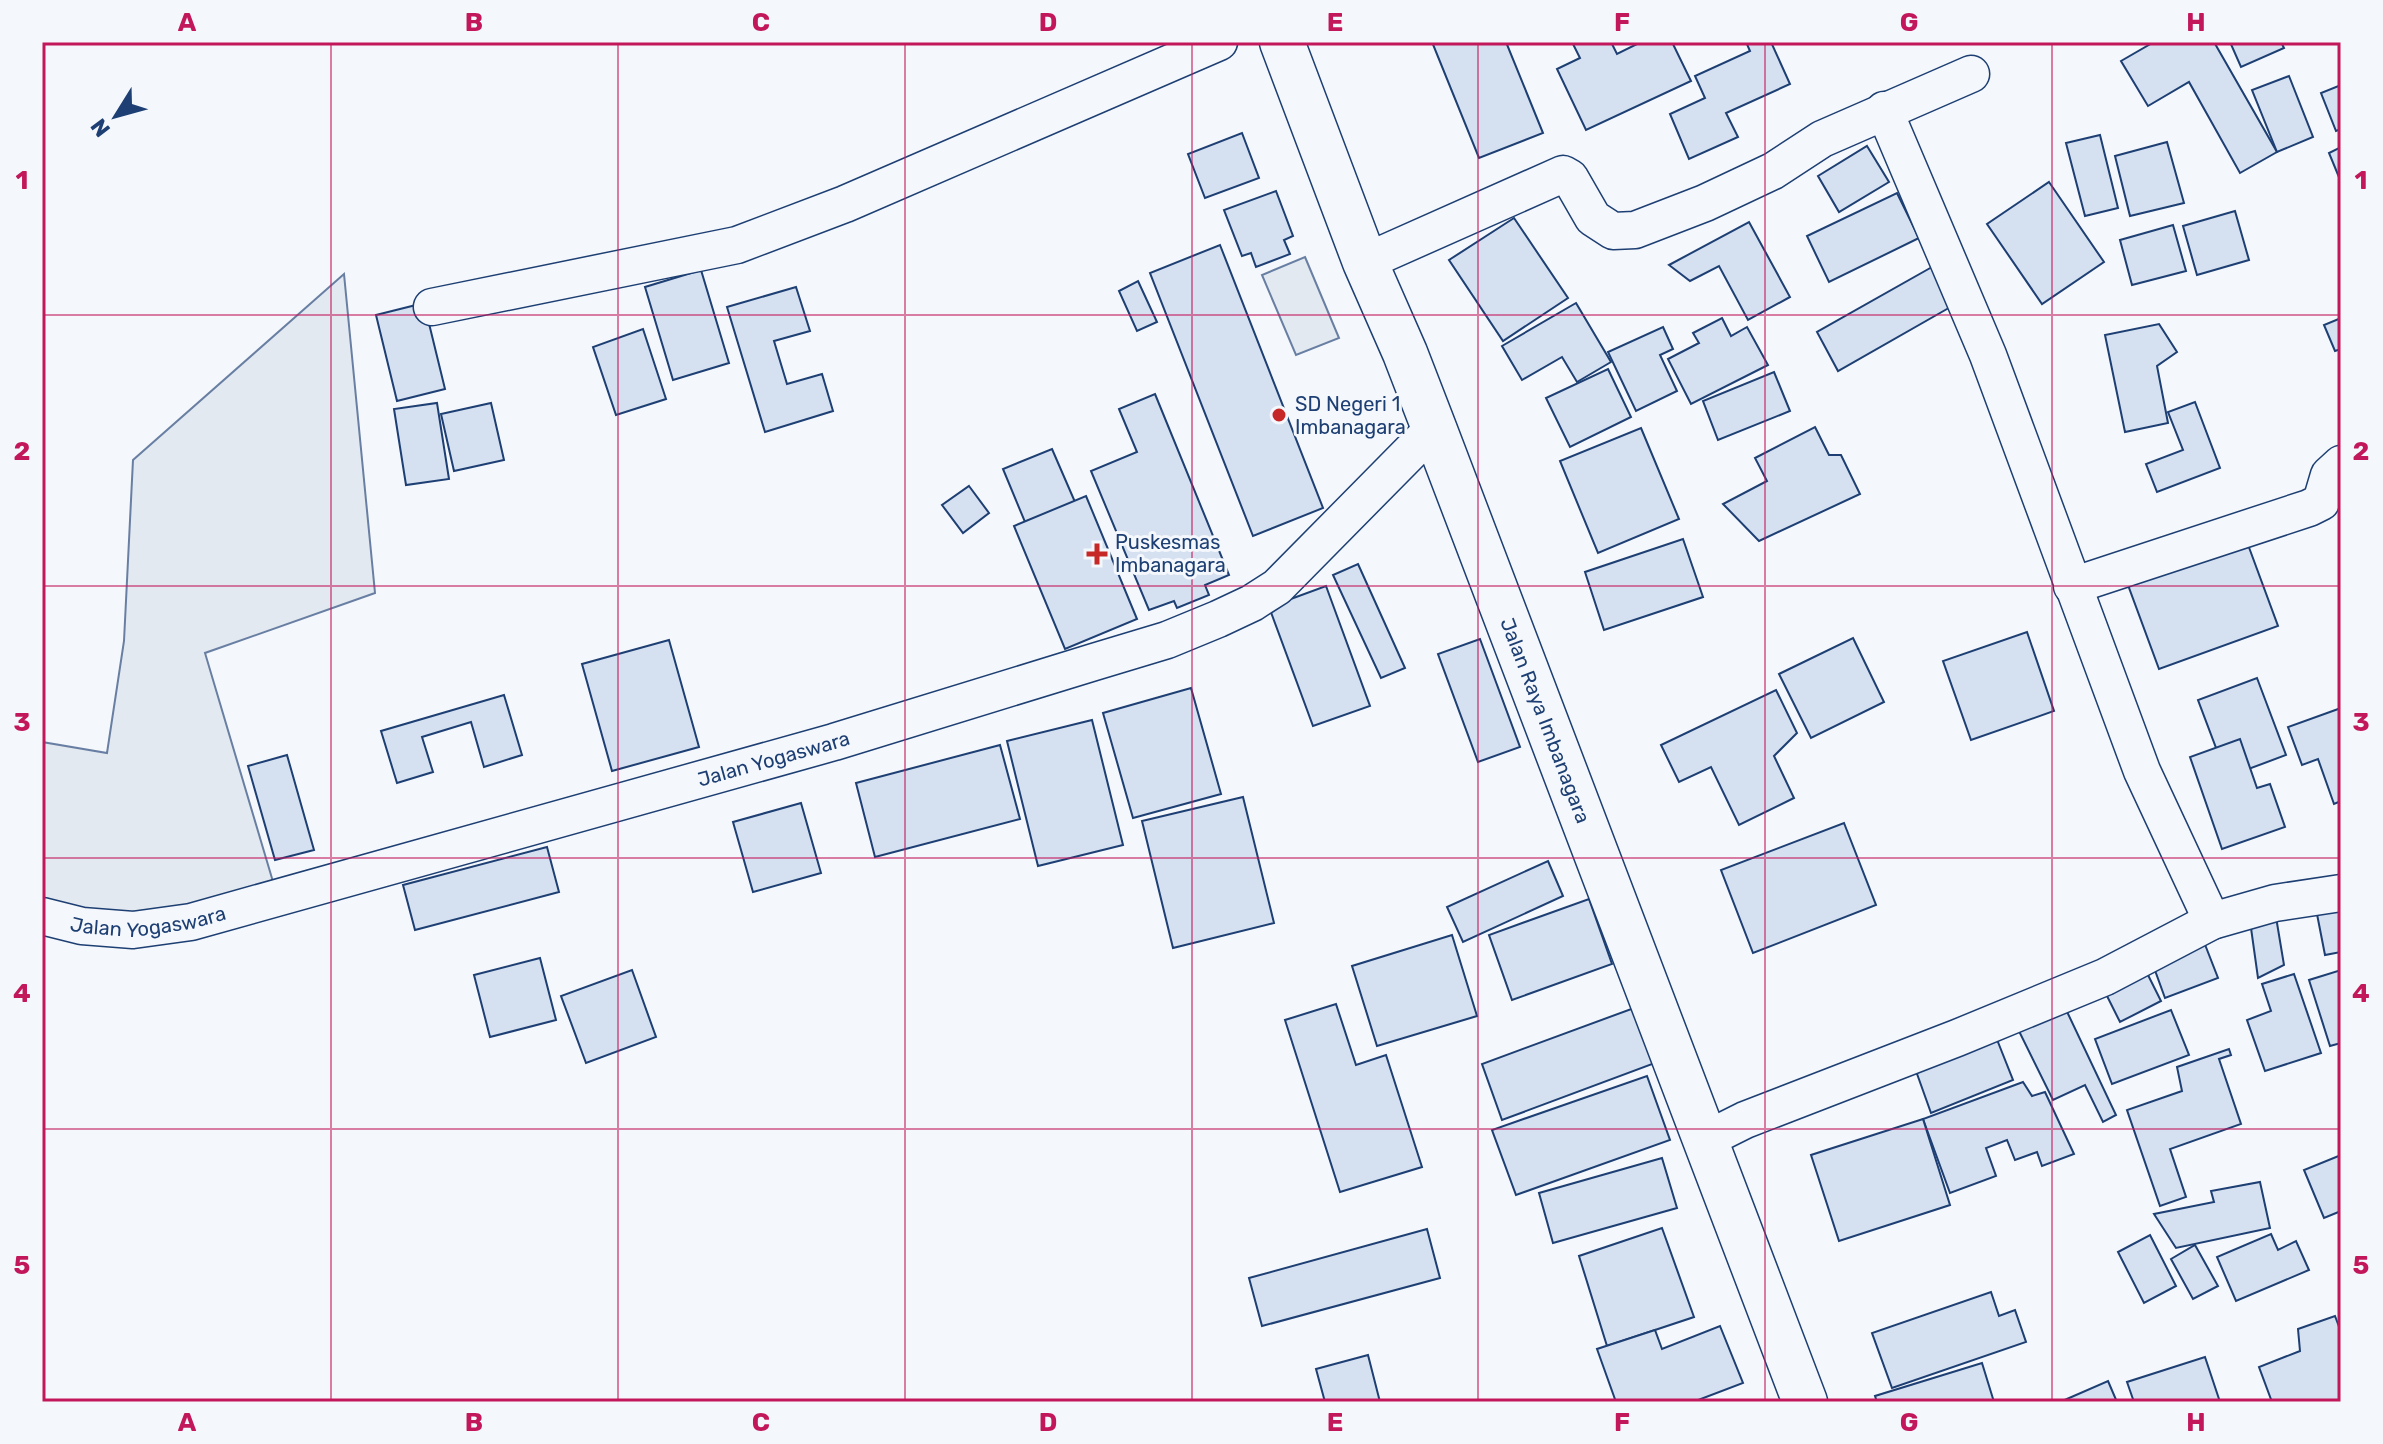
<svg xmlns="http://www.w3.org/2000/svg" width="2383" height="1444" font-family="Rubik,sans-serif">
<rect width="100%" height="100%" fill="#f4f7fb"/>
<g fill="#e3e9f0" stroke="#687fa3" stroke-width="2">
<path d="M1305,257l34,81 -43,17 -34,-80z"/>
<path d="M344,274l31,319 -170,60 69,232c-27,8 -56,20 -84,24 -49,9 -100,3 -148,-8v-159l65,11 17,-112 9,-181z"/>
</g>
<g fill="#d5e0f0" stroke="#1d3f73" stroke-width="2">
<path d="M1432,42h74l37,91 -64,25z"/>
<path d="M1572,42h39l6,12 24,-12h31l19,39 -105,49 -29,-61 23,-11z"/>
<path d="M1746,42h25l19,42 -64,29 12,24 -49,22 -19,-45 35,-16 -10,-22 55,-25z"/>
<path d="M2154,42h60l63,110 -37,21 -51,-91 -41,24 -27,-45z"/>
<path d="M2230,42h51l3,6 -43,19z"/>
<path d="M2289,76l24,61 -36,15 -25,-62z"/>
<path d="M2341,85v44l-5,2 -15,-38z"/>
<path d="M1242,133l17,45 -54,20 -17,-44z"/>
<path d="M2100,135l18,73 -33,8 -19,-73z"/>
<path d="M2167,142l17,61 -54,13 -15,-60z"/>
<path d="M1867,146l22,36 -50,30 -21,-36z"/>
<path d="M2341,147v35l-12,-29z"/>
<path d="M2049,182l55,80 -62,42 -55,-80z"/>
<path d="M1276,191l17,45 -9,4 6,14 -34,13 -5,-14 -9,3 -18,-46z"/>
<path d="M1897,193l22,45 -90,44 -22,-46z"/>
<path d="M2235,211l14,49 -52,15 -14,-49z"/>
<path d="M1514,218l54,80 -65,43 -54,-81z"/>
<path d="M1749,222l41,75 -42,23 -29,-54 -29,15 -21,-16z"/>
<path d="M2173,225l13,46 -54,14 -12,-45z"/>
<path d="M1220,245l103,263 -70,28 -103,-263z"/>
<path d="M1932,267l22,38 -116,66 -21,-39z"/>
<path d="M701,270l28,93 -56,17 -28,-93z"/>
<path d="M1138,281l19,41 -20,9 -18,-40z"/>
<path d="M796,287l14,44 -36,10 13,43 35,-10 11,37 -68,21 -38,-125z"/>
<path d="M424,303l21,86 -48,12 -21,-86z"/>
<path d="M1576,303l35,59 -34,20 -15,-25 -40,23 -20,-34z"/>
<path d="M1722,318l9,18 16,-9 21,38 -77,39 -23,-45 31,-16 -6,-10z"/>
<path d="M2341,318v31l-6,2 -11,-26z"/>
<path d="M2159,324l18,28 -20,14 11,57 -43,9 -20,-97z"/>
<path d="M1663,327l10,22 -13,6 17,36 -41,20 -28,-59z"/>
<path d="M643,329l23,70 -50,16 -23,-68z"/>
<path d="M1608,369l23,48 -61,30 -24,-49z"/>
<path d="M1774,372l16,39 -72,29 -15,-39z"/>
<path d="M1155,394l74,181 -24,10 4,10 -32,13 -3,-7 -25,9 -58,-139 46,-19 -18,-43z"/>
<path d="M2195,402l25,66 -63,24 -11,-28 37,-14 -15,-38z"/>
<path d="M437,403l12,76 -43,6 -12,-76z"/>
<path d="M491,403l13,57 -50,11 -13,-57z"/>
<path d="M1815,427l14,28h12l19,39 -101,47 -36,-37 44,-23 -12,-23z"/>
<path d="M1641,428l38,91 -81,34 -38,-92z"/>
<path d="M1052,449l23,53 -50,20 -22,-53z"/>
<path d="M969,486l20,27 -26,20 -21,-28z"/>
<path d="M1086,496l51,123 -72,30 -51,-123z"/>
<path d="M1683,539l20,58 -99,33 -19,-58z"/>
<path d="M2247,542l31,84 -119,43 -31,-84z"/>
<path d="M1358,564l47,104 -24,10 -48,-103z"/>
<path d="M1326,586l44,120 -57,20 -44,-119z"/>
<path d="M2027,632l27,79 -83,29 -28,-79z"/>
<path d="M1853,638l31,64 -73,36 -32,-64z"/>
<path d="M1480,639l40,108 -42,15 -40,-108z"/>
<path d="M669,640l30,107 -87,24 -30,-107z"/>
<path d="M2257,678l29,77 -59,22 -29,-77z"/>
<path d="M1191,688l30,106 -88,24 -30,-105z"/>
<path d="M1776,690l21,43 -23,23 20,42 -55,27 -28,-58 -32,15 -18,-37z"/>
<path d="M504,695l18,60 -38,12 -13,-45 -49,15 11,35 -36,11 -16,-52z"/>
<path d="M2341,708v93l-7,3 -16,-45 -16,6 -14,-38z"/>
<path d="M1092,720l31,125 -85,21 -31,-125z"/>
<path d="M2240,739l17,49 13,-4 15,43 -63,22 -32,-92z"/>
<path d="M1000,745l20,74 -145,38 -19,-74z"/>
<path d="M287,755l27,95 -39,10 -27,-94z"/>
<path d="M1243,797l31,126 -101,25 -31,-127z"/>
<path d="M801,803l20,70 -68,19 -20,-70z"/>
<path d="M1844,823l32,82 -123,48 -32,-83z"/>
<path d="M547,847l12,45 -144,38 -12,-45z"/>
<path d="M1548,861l15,35 -100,46 -16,-35z"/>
<path d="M1589,899l23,65 -100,36 -23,-65z"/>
<path d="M2341,904v48l-16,3 -9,-46z"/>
<path d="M2276,917l8,48 -26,13 -7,-50z"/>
<path d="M1452,935l25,81 -100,30 -25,-80z"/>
<path d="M2204,942l14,36 -53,20 -13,-36z"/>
<path d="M540,958l16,62 -66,17 -16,-62z"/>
<path d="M2143,965l18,36 -41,21 -18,-36z"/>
<path d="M632,970l24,67 -70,26 -25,-67z"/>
<path d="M2341,970v73l-11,3 -21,-66z"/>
<path d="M2294,974l27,79 -56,18 -18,-51 24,-9 -9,-27z"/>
<path d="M2061,999l55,116 -13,7 -18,-37 -32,15 -39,-79z"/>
<path d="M1336,1004l20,61 30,-10 36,112 -82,25 -55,-172z"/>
<path d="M1634,1008l21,55 -153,57 -20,-56z"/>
<path d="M2171,1010l18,45 -77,29 -17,-45z"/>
<path d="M1994,1032l19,48 -82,33 -20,-56z"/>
<path d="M2229,1049l2,6 -12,4 22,65 -71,25 16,48 -26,9 -33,-96 55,-19 -5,-24z"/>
<path d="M1647,1076l23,64 -154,55 -24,-65z"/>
<path d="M2023,1082l9,14 13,-4 29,62 -32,12 -5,-14 -22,8 -8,-20 -21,8 10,28 -46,17 -27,-74z"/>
<path d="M1923,1119l27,86 -111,36 -28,-86z"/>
<path d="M2341,1155v56l-17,7 -20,-48z"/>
<path d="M1662,1158l15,50 -124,35 -14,-50z"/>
<path d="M2260,1182l10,46 -94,20 -22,-34 60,-12 -3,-11z"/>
<path d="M1662,1228l32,89 -87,29 -28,-90z"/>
<path d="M1427,1229l13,49 -178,48 -13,-48z"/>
<path d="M2271,1234l7,16 18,-9 13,29 -73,31 -19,-44z"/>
<path d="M2150,1235l26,51 -32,17 -26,-51z"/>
<path d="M2195,1245l23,41 -25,13 -22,-40z"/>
<path d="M1991,1292l8,24 16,-6 11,32 -134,46 -20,-55z"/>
<path d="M2335,1316l6,16v70h-69l-13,-35 41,-16 -2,-22z"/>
<path d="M1720,1326l23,57 -50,19h-77l-19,-53 58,-19 7,19z"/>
<path d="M1368,1355l12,47h-55l-9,-33z"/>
<path d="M2205,1357l15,45h-86l-7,-20z"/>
<path d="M1982,1363l12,39h-117l-2,-6z"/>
<path d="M2108,1381l9,21h-57z"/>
</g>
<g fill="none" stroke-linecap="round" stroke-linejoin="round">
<defs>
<g id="street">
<path d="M1884,110l104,245 154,416 70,150"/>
<path d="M1365,262l198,-88 7,4 23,40 20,13 22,-1 70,-27 68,-32 49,-32 149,-65"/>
<path d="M432,307l305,-62 108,-41 374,-162"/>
<path d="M2072,586l237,-78 12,-6 8,-27 12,-11"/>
<path id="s1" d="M42,916l40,10 51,4 58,-8 643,-180 260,-80 73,-22 51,-21 34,-16 25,-16 157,-159"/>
<path d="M1705,1140l40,-20 212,-82 148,-61 107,-56 63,-18 66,-10"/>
</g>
<g id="highway">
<path id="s2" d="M1282,42l83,220 40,91 29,75 371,974"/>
</g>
</defs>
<use href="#street" stroke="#1d3f73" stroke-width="39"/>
<use href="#highway" stroke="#1d3f73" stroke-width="47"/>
<use href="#street" stroke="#f4f7fb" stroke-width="36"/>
<use href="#highway" stroke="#f4f7fb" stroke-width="44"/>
</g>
<path fill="none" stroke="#c2185b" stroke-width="2" stroke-opacity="0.55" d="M331,42v1360M618,42v1360M905,42v1360M1192,42v1360M1478,42v1360M1765,42v1360M2052,42v1360M42,315h2299M42,586h2299M42,858h2299M42,1129h2299"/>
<g fill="#c62828" stroke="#f4f7fb" stroke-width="3">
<circle cx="1279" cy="415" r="8"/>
<path d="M1093 542h8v8h8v8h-8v8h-8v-8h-8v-8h8z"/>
</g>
<g text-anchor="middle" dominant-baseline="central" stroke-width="6" stroke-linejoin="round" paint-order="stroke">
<g font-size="20" fill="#1d3f73" stroke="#f4f7fb" text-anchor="start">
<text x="1295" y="404">SD Negeri 1<tspan x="1295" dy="23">Imbanagara</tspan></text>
<text x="1115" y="542">Puskesmas<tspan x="1115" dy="23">Imbanagara</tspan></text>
</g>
<g font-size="20" fill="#1d3f73" stroke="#f4f7fb">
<text stroke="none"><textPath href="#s2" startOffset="728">Jalan Raya Imbanagara</textPath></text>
<text stroke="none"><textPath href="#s1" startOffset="756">Jalan Yogaswara</textPath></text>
<text stroke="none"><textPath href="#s1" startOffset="108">Jalan Yogaswara</textPath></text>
</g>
</g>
<rect width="2383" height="1444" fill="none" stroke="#f4f7fb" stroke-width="88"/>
<g transform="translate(116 116) rotate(233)" stroke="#f4f7fb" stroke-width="6" paint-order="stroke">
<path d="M0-6L14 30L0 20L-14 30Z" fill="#1d3f73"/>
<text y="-12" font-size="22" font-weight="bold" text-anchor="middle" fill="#1d3f73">N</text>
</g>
<rect x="44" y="44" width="2295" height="1356" fill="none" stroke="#c2185b" stroke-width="3"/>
<g font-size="26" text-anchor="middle" font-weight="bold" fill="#c2185b">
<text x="187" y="31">A</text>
<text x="474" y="31">B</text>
<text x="761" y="31">C</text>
<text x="1048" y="31">D</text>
<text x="1335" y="31">E</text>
<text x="1622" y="31">F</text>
<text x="1909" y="31">G</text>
<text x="2196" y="31">H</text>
<text x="22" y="189">1</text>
<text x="2361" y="189">1</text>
<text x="22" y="460">2</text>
<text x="2361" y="460">2</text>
<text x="22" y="731">3</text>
<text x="2361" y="731">3</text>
<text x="22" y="1002">4</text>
<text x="2361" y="1002">4</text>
<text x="22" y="1274">5</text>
<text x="2361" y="1274">5</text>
<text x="187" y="1431">A</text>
<text x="474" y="1431">B</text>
<text x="761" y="1431">C</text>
<text x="1048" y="1431">D</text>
<text x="1335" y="1431">E</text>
<text x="1622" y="1431">F</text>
<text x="1909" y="1431">G</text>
<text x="2196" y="1431">H</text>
</g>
</svg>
